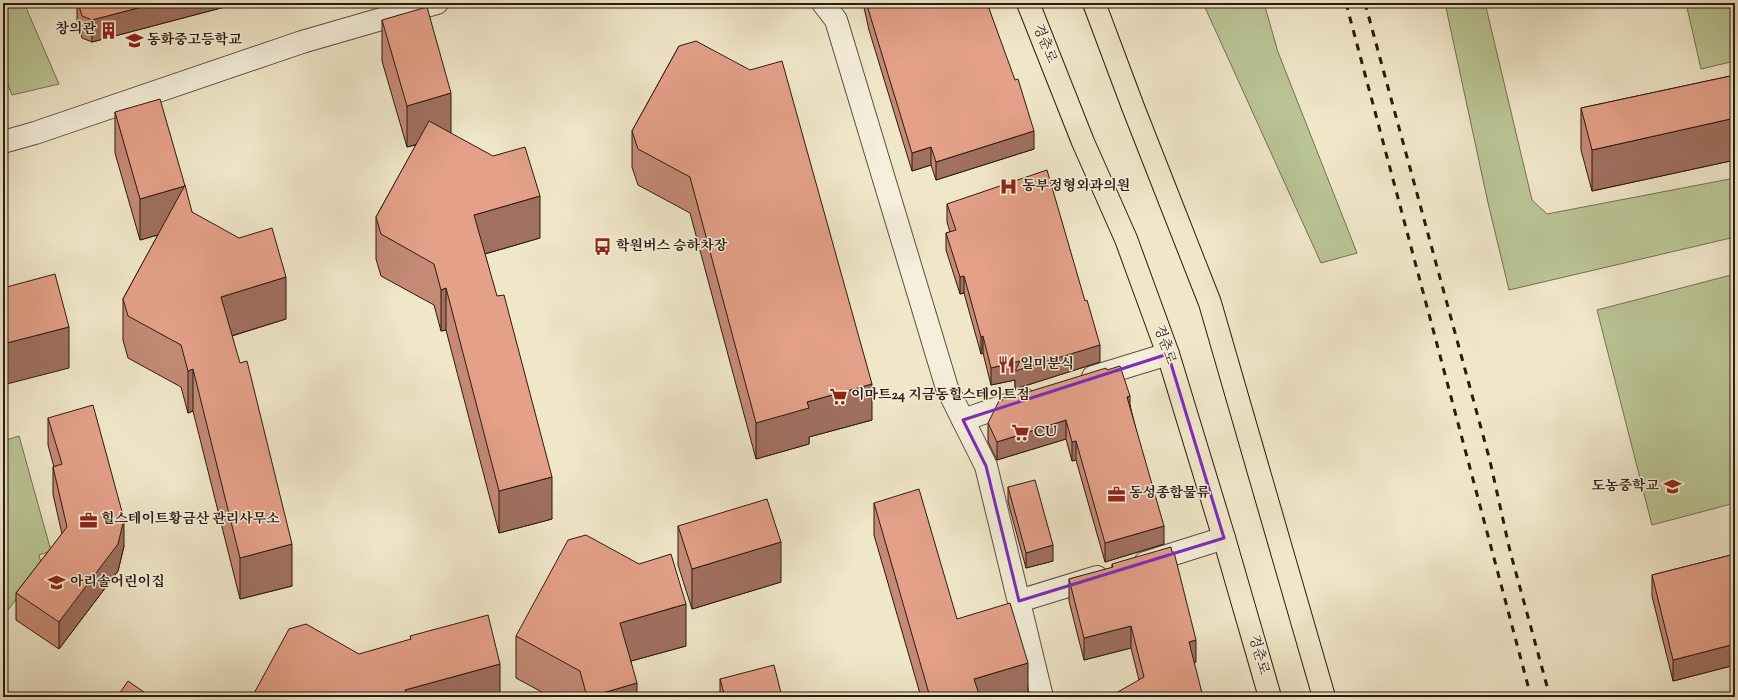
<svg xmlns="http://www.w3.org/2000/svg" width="1738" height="700" font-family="'Sorts Mill Goudy','Noto Serif KR',serif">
<rect width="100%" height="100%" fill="#f0e7c9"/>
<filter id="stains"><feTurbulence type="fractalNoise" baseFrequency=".005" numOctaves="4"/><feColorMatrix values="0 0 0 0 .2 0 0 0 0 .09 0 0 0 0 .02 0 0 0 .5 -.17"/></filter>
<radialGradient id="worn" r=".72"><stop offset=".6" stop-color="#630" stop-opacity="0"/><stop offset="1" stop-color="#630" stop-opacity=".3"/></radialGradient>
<g fill="#bac596" stroke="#737052">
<path d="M3,3h21l35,81 -47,11 -9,-23z"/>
<path d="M1203,3h61l14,49 79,201 -36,10z"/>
<path d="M1445,3h40l47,197 15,14 188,-36v59l-226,53 -21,-87z"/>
<path d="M1686,3h49v58l-34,8z"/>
<path d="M1735,274v229l-83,22 -55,-215z"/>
<path d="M19,436l32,115 -12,4 3,12 -35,44h-4v-170z"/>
</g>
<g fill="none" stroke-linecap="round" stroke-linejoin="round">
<defs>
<g id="minor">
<path d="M823,3l13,17 111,368 39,78 56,231"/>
<path d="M3,142l32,-9 267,-91 135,-39"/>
<path d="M1093,377l75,-23"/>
<path d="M963,420l61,-21"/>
<path d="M1145,563l79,-25"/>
<path d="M1019,601l78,-24"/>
</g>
<g id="primary">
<path d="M1028,3l55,139 43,97 42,115 56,184 46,159"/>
<path d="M1094,3l39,104 77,196 114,394"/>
</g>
</defs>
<use href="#minor" stroke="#5d4d3e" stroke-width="24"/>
<use href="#primary" stroke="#2c1a0f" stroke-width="24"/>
<use href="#minor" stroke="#f5efdc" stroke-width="22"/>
<use href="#primary" stroke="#f0e7c9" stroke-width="22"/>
<g stroke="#2c1a0f" stroke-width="3" stroke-dasharray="7 7" stroke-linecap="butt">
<path d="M1346,3l185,694"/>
<path d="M1365,3l125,458 20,90 40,146"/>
</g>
</g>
<g fill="#c48a76" stroke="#2c1a0f">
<path d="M77,3h159v1l-144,38 -10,-4 -5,-16z"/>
<path d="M863,3h124l47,146 -98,31 -5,-15 -19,6 -43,-141z"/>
<path d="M382,20l69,113 89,105 -55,16 67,265 -53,14 -53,-203 -5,1 -7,-26 -53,-29 -5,-17v-42l40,-72 -9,2 -25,-86z"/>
<path d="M679,46l193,374 -63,17v7l-53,15 -66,-246 -52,-28 -6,-18v-36z"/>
<path d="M1735,75v85l-143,31 -11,-41v-42z"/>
<path d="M115,112l77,100 94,107 -54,17 60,250 -52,13 -47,-188 -5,2 -7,-26 -53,-29 -5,-18v-41l35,-64 -18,5 -25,-87z"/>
<path d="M947,204l153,158 -85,27v-9l-24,5 -8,-32 -2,1 -17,-61 -4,1 -14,-44v-17l4,-1 -3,-10z"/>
<path d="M1107,370l23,35 34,139 -59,18 -29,-102 -4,1 -6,-22 -69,21 -9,-18v-19z"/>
<path d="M48,418l76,128 -6,25 -59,78 -43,-29v-27l46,-59 -9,-40v-27h1l-6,-22z"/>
<path d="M1008,487l45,74 -27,7 -18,-66z"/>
<path d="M874,503l83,116 71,76 -7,2h-100l-47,-162z"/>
<path d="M678,526l103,56 -89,27 -14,-44z"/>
<path d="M1735,554v111l-62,16 -21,-85v-21z"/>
<path d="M1112,564l84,98 -57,18 -8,-32 -47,12 -15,-59v-22l43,-11z"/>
<path d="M516,636l170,10 -55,15 6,36h-86l-35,-19z"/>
<path d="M720,679l62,18h-62z"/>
</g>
<g fill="#a07060" stroke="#2c1a0f">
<path d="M157,3h79v1l-144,38v-22z"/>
<path d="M451,93v41l-44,13v-41z"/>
<path d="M1735,118v42l-143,31v-41z"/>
<path d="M1034,131v18l-98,31v-18z"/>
<path d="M931,147v18l-19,6v-18z"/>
<path d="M185,186v41l-45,13v-41z"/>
<path d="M540,196v42l-66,19v-42z"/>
<path d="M964,276v17l-4,1v-17z"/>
<path d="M286,277v42l-65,20v-42z"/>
<path d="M446,288v42l-5,1v-41z"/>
<path d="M69,327v41l-66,17v-41z"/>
<path d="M983,336v17l-2,1v-17z"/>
<path d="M1100,345v17l-85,27v-9l-24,5v-17l29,-7z"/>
<path d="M193,369v42l-5,2v-42z"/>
<path d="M872,384v36l-63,17v7l-53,15v-36l51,-21z"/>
<path d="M1130,396v19l-3,-18z"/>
<path d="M1066,420v19l-69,21v-18z"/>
<path d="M1076,441v19l-4,1v-19z"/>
<path d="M552,477v42l-53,14v-42z"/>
<path d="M124,519v27l-6,25 -59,78v-27z"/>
<path d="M1164,526v18l-59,18v-19z"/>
<path d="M781,542v40l-89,27v-40z"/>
<path d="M292,544v42l-52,13v-41z"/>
<path d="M1053,545v16l-27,7v-15z"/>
<path d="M686,604v42l-66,18v-41z"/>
<path d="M1131,626v22l-47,12v-22z"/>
<path d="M1196,640v22l-7,1v-21z"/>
<path d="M1735,644v21l-62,16v-21z"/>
<path d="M1028,663v32l-7,2h-47v-18z"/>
<path d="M500,664v33h-106l11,-7z"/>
<path d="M637,683v14h-48z"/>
</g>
<g fill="#e4a089" stroke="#2c1a0f">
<path d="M78,3h79l-65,17 -10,-4z"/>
<path d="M867,3h120l28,77 3,-1 16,52 -98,31 -5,-15 -19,6 -43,-141z"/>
<path d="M427,7l24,86 -44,13 -25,-86z"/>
<path d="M696,41l54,29 32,-9 90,323 -65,18 2,6 -53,15 -66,-246 -52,-28 -6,-18 47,-85z"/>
<path d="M1735,75v43l-143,32 -11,-42z"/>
<path d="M160,99l25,87 -45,13 -25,-87z"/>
<path d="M429,121l64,35 32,-9 15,49 -66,19 23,81 7,-1 48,182 -53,14 -53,-203 -5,2 -7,-26 -53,-30 -5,-17z"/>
<path d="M1047,170l38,131 2,-1 13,45 -85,26 5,-10 -29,7 -8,-32 -2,1 -17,-61 -4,1 -14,-44 10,-3 -9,-26z"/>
<path d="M185,185l7,27 47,26 33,-10 14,49 -65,20 19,66 7,-2 45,183 -52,14 -47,-189 -5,2 -7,-26 -53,-29 -5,-17z"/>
<path d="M55,274l14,53 -66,17v-56z"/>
<path d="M1120,366l10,30 -3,1 37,129 -59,17 -29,-102 -4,1 -6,-22 -69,22 -9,-19 11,-22 107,-33 1,2z"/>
<path d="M93,405l31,114 -6,25 -59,78 -43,-29 51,-66 -14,-60 9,-3 -14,-46z"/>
<path d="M1035,480l18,65 -27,8 -18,-66z"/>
<path d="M919,489l38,130 53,-16 18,60 -54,16 6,18h-50l-56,-194z"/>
<path d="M767,499l14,43 -89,27 -14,-43z"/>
<path d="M586,535l53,29 32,-10 15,50 -66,19 17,60 -48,14h-2l-7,-26 -64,-35 52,-96z"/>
<path d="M1171,547l1,5h2l22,88 -7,2 14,55h-94l35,-20 -13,-51 -47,12 -15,-59 44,-12 -1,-3z"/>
<path d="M1735,554v90l-62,16 -21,-85z"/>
<path d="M488,615l12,49 -95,26 1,3 -12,4h-142l37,-68 17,-5 53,30 52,-15 -1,-3z"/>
<path d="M774,665l8,32h-57l-5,-18z"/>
<path d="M128,681l23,16h-34z"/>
</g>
<path fill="none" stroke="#7b2cbf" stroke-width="3" stroke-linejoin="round" d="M1168,354l56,184 -205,63 -33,-135 -23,-46z"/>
<defs>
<symbol id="building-bare" viewBox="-9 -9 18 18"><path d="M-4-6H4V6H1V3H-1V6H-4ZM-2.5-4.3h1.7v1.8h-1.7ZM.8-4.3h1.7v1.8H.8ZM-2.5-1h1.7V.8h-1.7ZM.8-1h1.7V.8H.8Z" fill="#8f2418" stroke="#f5efdc" stroke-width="2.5" paint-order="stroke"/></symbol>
<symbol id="school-bare" viewBox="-9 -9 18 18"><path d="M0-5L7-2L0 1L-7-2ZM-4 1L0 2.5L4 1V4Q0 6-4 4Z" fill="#8f2418" stroke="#f5efdc" stroke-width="2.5" paint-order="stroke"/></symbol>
<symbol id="hospital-bare" viewBox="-9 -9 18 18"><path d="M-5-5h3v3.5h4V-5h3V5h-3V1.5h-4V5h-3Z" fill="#8f2418" stroke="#f5efdc" stroke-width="2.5" paint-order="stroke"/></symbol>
<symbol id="bus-bare" viewBox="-9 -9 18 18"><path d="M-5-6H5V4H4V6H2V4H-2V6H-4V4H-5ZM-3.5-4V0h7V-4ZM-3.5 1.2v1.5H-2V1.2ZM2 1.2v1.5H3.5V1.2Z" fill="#8f2418" stroke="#f5efdc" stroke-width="2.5" paint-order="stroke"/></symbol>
<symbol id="restaurant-bare" viewBox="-9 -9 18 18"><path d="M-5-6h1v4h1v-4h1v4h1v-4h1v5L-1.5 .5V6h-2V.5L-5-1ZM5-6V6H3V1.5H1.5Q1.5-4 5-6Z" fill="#8f2418" stroke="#f5efdc" stroke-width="2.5" paint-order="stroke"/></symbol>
<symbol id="supermarket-bare" viewBox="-9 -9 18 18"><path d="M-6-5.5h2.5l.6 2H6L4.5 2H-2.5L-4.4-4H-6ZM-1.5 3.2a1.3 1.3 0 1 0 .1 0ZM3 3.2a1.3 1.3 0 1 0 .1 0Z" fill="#8f2418" stroke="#f5efdc" stroke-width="2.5" paint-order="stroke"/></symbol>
<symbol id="office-bare" viewBox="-9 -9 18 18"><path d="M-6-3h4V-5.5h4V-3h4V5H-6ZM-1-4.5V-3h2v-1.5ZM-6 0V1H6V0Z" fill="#8f2418" stroke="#f5efdc" stroke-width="2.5" paint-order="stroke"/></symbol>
</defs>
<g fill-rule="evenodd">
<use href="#building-bare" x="96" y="18" width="25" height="25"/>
<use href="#school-bare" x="122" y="28" width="25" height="25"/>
<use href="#hospital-bare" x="996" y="174" width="25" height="25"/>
<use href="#bus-bare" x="590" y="234" width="25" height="25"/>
<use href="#restaurant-bare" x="994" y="352" width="25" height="25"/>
<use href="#supermarket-bare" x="826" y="384" width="25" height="25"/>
<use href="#supermarket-bare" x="1008" y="420" width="25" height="25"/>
<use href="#school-bare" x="1660" y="474" width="25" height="25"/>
<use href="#office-bare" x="1104" y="482" width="25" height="25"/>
<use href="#office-bare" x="76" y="508" width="25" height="25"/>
<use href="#school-bare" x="44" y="570" width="25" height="25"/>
</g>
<g text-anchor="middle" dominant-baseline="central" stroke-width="3" stroke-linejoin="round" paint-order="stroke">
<g font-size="14" font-weight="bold" fill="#2c1a0f" stroke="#f5efdc" text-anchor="start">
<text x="96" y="30" text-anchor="end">창의관</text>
<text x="147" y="41">동화중고등학교</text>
<text x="1022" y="187">동부정형외과의원</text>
<text x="616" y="247">학원버스 승하차장</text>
<text x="1020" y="365">일미분식</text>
<text x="851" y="396">이마트24 지금동힐스테이트점</text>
<text x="1034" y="433">CU</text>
<text x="1659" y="487" text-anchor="end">도농중학교</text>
<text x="1129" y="494">동성종합물류</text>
<text x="101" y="520">힐스테이트황금산 관리사무소</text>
<text x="70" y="583">아리솔어린이집</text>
</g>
<g font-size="14" fill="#2c1a0f" stroke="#f5efdc">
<text transform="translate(1044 44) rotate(68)">경춘로</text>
<text transform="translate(1164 345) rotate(71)">경춘로</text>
<text transform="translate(1258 655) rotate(74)">경춘로</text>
</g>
</g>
<rect width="1738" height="700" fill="none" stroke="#f0e7c9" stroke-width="16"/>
<rect x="4" y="4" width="1730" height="692" fill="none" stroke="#2c1a0f" stroke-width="2"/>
<rect x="8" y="8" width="1722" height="684" fill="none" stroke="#2c1a0f"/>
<rect width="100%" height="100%" filter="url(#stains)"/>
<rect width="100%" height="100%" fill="url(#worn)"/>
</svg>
